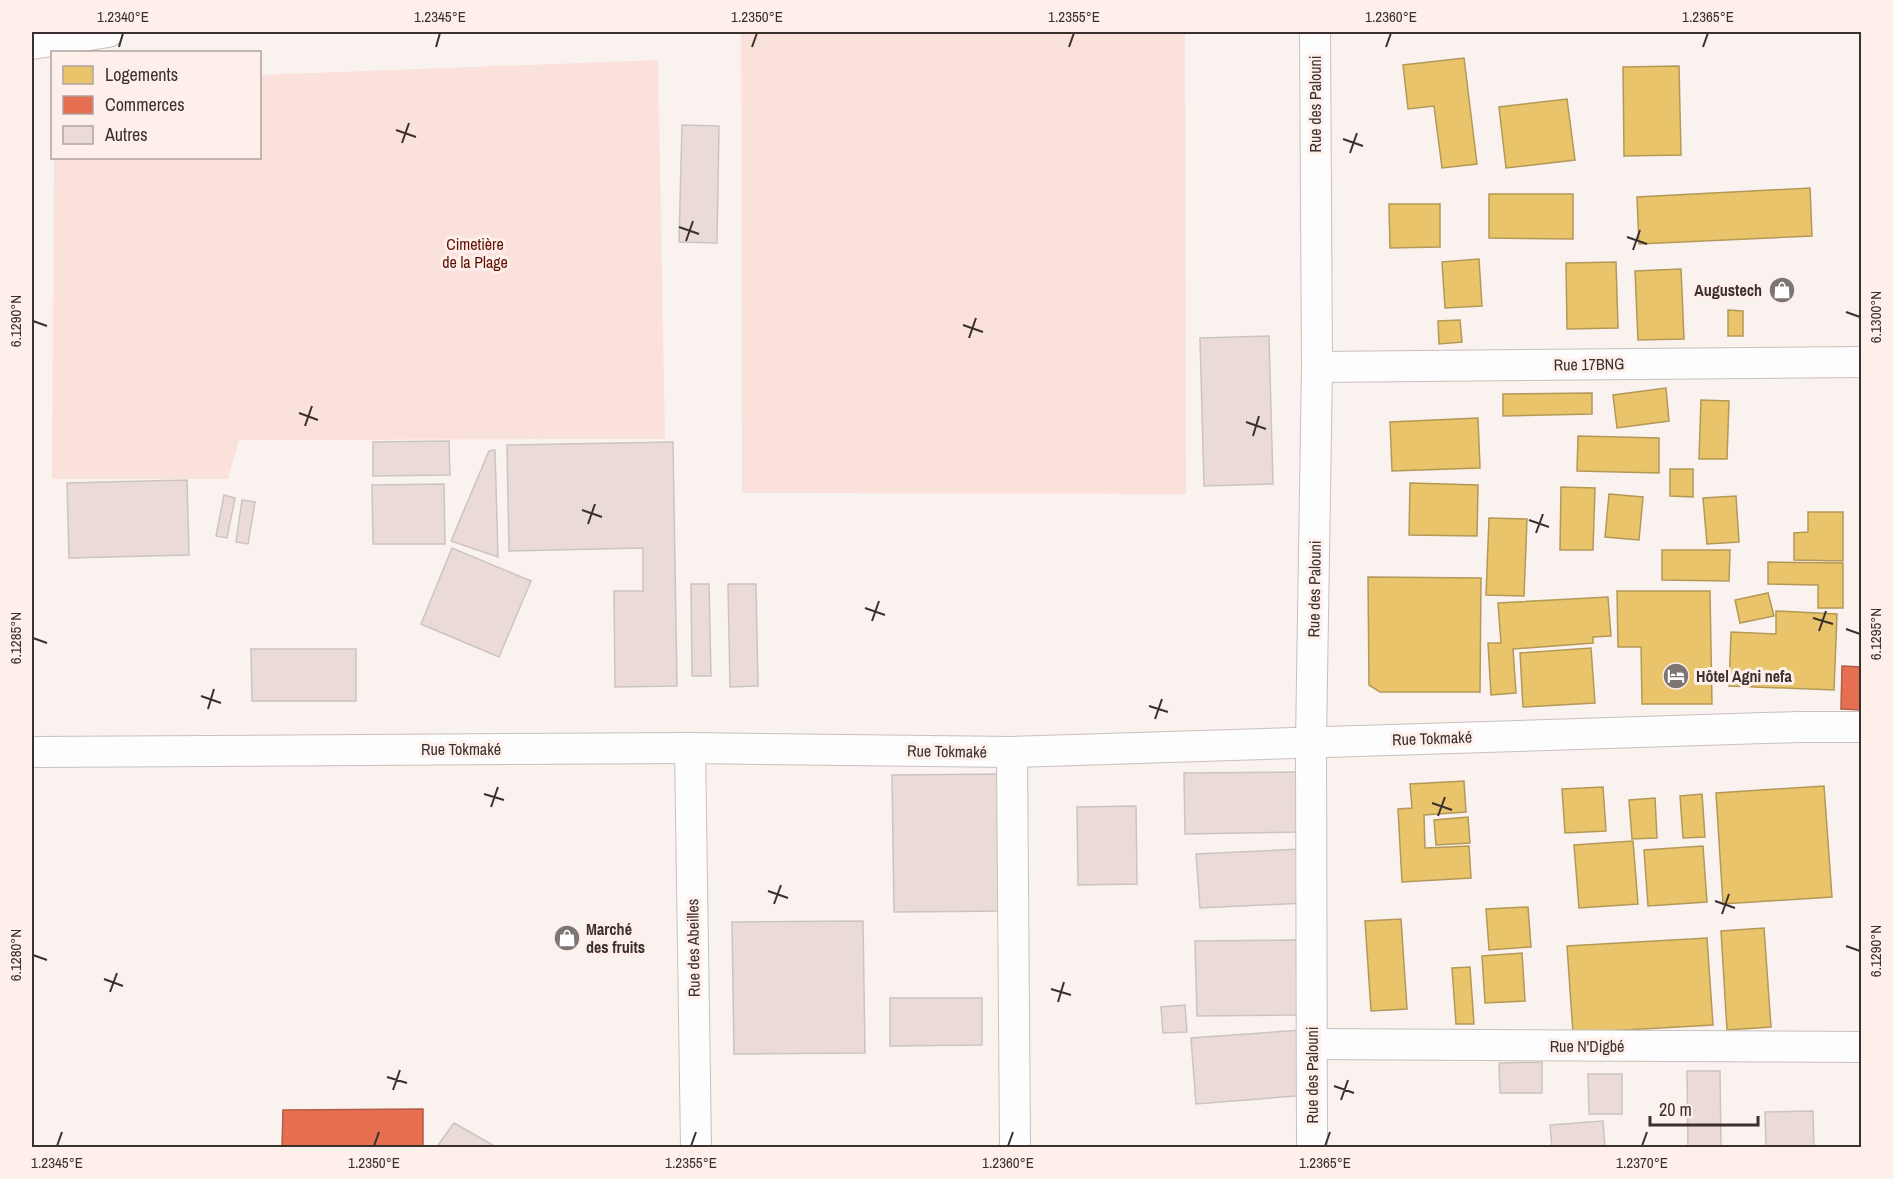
<svg xmlns="http://www.w3.org/2000/svg" width="1893" height="1179" font-family="'Archivo Narrow',sans-serif">
<rect width="100%" height="100%" fill="#faf2ef"/>
<g fill="#fae1db">
<path d="M741,32h444l1,462 -444,-1z"/>
<path d="M658,60l7,379 -426,1 -11,39h-176l2,-321h206v-83z"/>
</g>
<g fill="#e9c46a" stroke="#b49858" stroke-width="1.5">
<path d="M1464,58l13,106 -35,4 -8,-62 -26,3 -5,-44z"/>
<path d="M1679,66l2,89 -57,1 -1,-89z"/>
<path d="M1567,99l8,61 -69,8 -7,-61z"/>
<path d="M1810,188l2,48 -173,8 -2,-47z"/>
<path d="M1489,194h84v45l-84,-1z"/>
<path d="M1389,204h51v43l-50,1z"/>
<path d="M1479,259l3,47 -37,2 -3,-46z"/>
<path d="M1616,262l2,66 -51,1 -1,-66z"/>
<path d="M1681,269l3,70 -46,1 -3,-69z"/>
<path d="M1728,310l15,1v25h-15z"/>
<path d="M1460,320l2,22 -23,2 -1,-23z"/>
<path d="M1666,388l3,33 -52,7 -4,-33z"/>
<path d="M1592,393v21l-89,2v-22z"/>
<path d="M1701,400l28,1 -2,58h-28z"/>
<path d="M1478,418l2,50 -88,3 -2,-49z"/>
<path d="M1578,436l81,2v35l-82,-2z"/>
<path d="M1670,469h23v28l-23,-1z"/>
<path d="M1410,483l68,2 -1,51 -68,-1z"/>
<path d="M1561,487l34,1 -2,62h-33z"/>
<path d="M1609,494l34,3 -4,43 -34,-3z"/>
<path d="M1736,496l3,46 -32,2 -4,-46z"/>
<path d="M1808,512h35v49l-49,-1v-27l14,-1z"/>
<path d="M1489,518l38,1 -3,77 -38,-1z"/>
<path d="M1662,550h68l-1,31 -67,-1z"/>
<path d="M1768,562l75,1v45h-25v-23l-50,-1z"/>
<path d="M1368,577l113,1 -1,114h-100l-11,-7z"/>
<path d="M1617,591h93l2,113h-70l-1,-57h-23z"/>
<path d="M1768,593l6,23 -34,7 -5,-23z"/>
<path d="M1608,597l3,39 -18,1v6l-80,6 3,44 -25,2 -3,-52h13l-3,-40z"/>
<path d="M1776,611l61,3 -3,76 -105,-4 2,-54 45,2z"/>
<path d="M1591,648l4,55 -72,4 -3,-54z"/>
<path d="M1464,781l2,31 -42,3 1,33 44,-2 2,32 -69,4 -4,-73 14,-1 -2,-24z"/>
<path d="M1824,786l8,111 -109,7 -7,-111z"/>
<path d="M1603,787l3,44 -41,2 -3,-44z"/>
<path d="M1702,794l3,43 -22,1 -3,-42z"/>
<path d="M1655,798l2,40 -25,1 -3,-39z"/>
<path d="M1468,817l2,26 -34,2 -2,-25z"/>
<path d="M1633,841l5,63 -59,4 -5,-63z"/>
<path d="M1703,846l4,56 -59,4 -4,-56z"/>
<path d="M1528,907l3,40 -42,3 -3,-41z"/>
<path d="M1401,919l6,90 -36,2 -6,-90z"/>
<path d="M1764,928l7,99 -44,3 -6,-99z"/>
<path d="M1707,938l6,87 -140,8 -6,-87z"/>
<path d="M1522,953l3,48 -40,2 -3,-47z"/>
<path d="M1470,967l4,57h-18l-4,-56z"/>
</g>
<g fill="#e76f51" stroke="#b35c46" stroke-width="1.5">
<path d="M1842,666l20,1v43l-21,-1z"/>
<path d="M423,1109v39h-141l1,-38z"/>
</g>
<g fill="#eadbd7" stroke="#ccc4c2" stroke-width="1.5">
<path d="M682,125l37,1 -2,117 -38,-1z"/>
<path d="M1269,336l4,148 -69,2 -4,-148z"/>
<path d="M449,441l1,34 -77,1v-34z"/>
<path d="M673,442l4,244 -62,1 -1,-96h29v-43l-134,3 -2,-106z"/>
<path d="M495,450l3,107 -47,-16 38,-90z"/>
<path d="M187,480l2,75 -120,3 -2,-75z"/>
<path d="M444,484l1,60h-72l-1,-59z"/>
<path d="M224,495l11,3 -8,40 -11,-2z"/>
<path d="M242,500l13,2 -7,42 -12,-2z"/>
<path d="M452,548l79,33 -32,76 -78,-33z"/>
<path d="M691,584h18l2,92h-19z"/>
<path d="M728,584h28l2,102 -28,1z"/>
<path d="M251,649h105v52h-104z"/>
<path d="M1300,772l1,60 -116,2 -1,-61z"/>
<path d="M1006,774l2,137 -114,1 -2,-137z"/>
<path d="M1136,806l1,78 -59,1 -1,-78z"/>
<path d="M1301,849l3,54 -104,5 -4,-54z"/>
<path d="M863,921l2,132 -131,1 -2,-132z"/>
<path d="M1297,940l1,75 -101,1 -2,-75z"/>
<path d="M890,998h92v47l-92,1z"/>
<path d="M1185,1005l2,27 -24,1 -2,-26z"/>
<path d="M1303,1030l5,65 -112,9 -5,-66z"/>
<path d="M1542,1062v31h-42l-1,-30z"/>
<path d="M1687,1071h33l1,77h-33z"/>
<path d="M1588,1074h34v40h-33z"/>
<path d="M1813,1111l1,37h-48l-1,-36z"/>
<path d="M1603,1121l2,27h-53l-2,-23z"/>
<path d="M454,1123l44,25h-62z"/>
</g>
<g fill="none" stroke-linecap="round" stroke-linejoin="round">
<defs>
<g id="street">
<path d="M32,44l76,-12"/>
<path d="M1317,367l545,-5"/>
<path d="M690,748l6,400"/>
<path d="M32,752l658,-4 322,4 787,-25h63"/>
<path d="M1012,752l3,396"/>
<path d="M1312,1044l550,3"/>
<path d="M1312,1148l-1,-407 6,-374 -2,-335"/>
</g>
</defs>
<use href="#street" stroke="#c8c0be" stroke-width="32"/>
<use href="#street" stroke="#fefdfd" stroke-width="30"/>
</g>
<path fill="none" stroke="#3a312e" stroke-width="2" d="M119,47l4,-14M436,47l4,-14M752,47l5,-14M1069,47l5,-14M1386,47l5,-14M1703,47l5,-14M396,130l20,7M1343,139l20,7M402,143l7,-20M1350,153l7,-20M679,227l20,7M1627,237l20,7M686,241l7,-20M1633,250l7,-20M1846,312l14,5M33,321l14,5M963,325l20,7M969,338l7,-20M299,413l19,7M1246,422l20,7M305,426l7,-20M1253,436l6,-20M582,510l20,7M1529,520l20,7M588,524l7,-20M1536,533l7,-19M865,608l20,7M1813,618l20,6M872,621l7,-20M1846,629l14,5M1819,631l7,-20M33,638l14,5M201,696l20,7M1149,706l19,6M208,709l6,-20M1155,719l7,-20M484,794l20,6M1432,803l20,7M491,807l7,-20M1438,816l7,-19M768,891l20,7M1715,901l20,7M774,904l7,-19M1722,914l7,-20M1846,946l14,5M33,955l14,5M104,979l19,7M1051,989l20,6M110,992l7,-19M1058,1002l6,-20M387,1077l20,6M1334,1086l20,7M393,1090l7,-20M1341,1100l7,-20M57,1146l5,-14M374,1146l5,-14M691,1146l5,-14M1008,1146l5,-14M1325,1146l5,-14M1642,1146l5,-14"/>
<defs>
<symbol id="shop-disc" viewBox="-11 -11 22 22"><circle r="9.5" fill="#7d7572" stroke="#feefeb"/><path d="M-5-2.5h2.3a2.7 3.5 0 0 1 5.4 0H5L5.5 6h-11ZM-1.5-2.5h3a1.5 2.3 0 0 0-3 0Z" fill="#fff"/></symbol>
<symbol id="hotel-disc" viewBox="-11 -11 22 22"><circle r="9.5" fill="#7d7572" stroke="#feefeb"/><path d="M-6-4.5h1.5V1H6V5H4.5V3h-9V5H-6ZM-4 0a1.8 1.8 0 1 1 3.6 0ZM.5 0V-2.5h3Q6-2.5 6 0Z" fill="#fff"/></symbol>
</defs>
<g fill-rule="evenodd">
<use href="#shop-disc" x="1767" y="275" width="30" height="30"/>
<use href="#hotel-disc" x="1661" y="661" width="30" height="30"/>
<use href="#shop-disc" x="552" y="923" width="30" height="30"/>
</g>
<g text-anchor="middle" dominant-baseline="central" stroke-width="6" stroke-linejoin="round" paint-order="stroke">
<g font-size="16" fill="#3a312e" stroke="#feefeb">
<text transform="translate(1315 104) rotate(-90)">Rue des Palouni</text>
<text transform="translate(1589 364) rotate(-1)">Rue 17BNG</text>
<text transform="translate(1314 589) rotate(-89)">Rue des Palouni</text>
<text transform="translate(1432 738) rotate(-2)">Rue Tokmaké</text>
<text x="461" y="749">Rue Tokmaké</text>
<text transform="translate(947 751) rotate(1)">Rue Tokmaké</text>
<text transform="translate(693 948) rotate(-91)">Rue des Abeilles</text>
<text x="1587" y="1046">Rue N'Digbé</text>
<text transform="translate(1312 1075) rotate(-90)">Rue des Palouni</text>
</g>
<g font-size="16" fill="#5f1001" stroke="#feefeb">
<text x="475" y="244">Cimetière<tspan x="475" dy="18">de la Plage</tspan></text>
</g>
<g font-size="16" font-weight="bold" fill="#3a312e" stroke="#feefeb" text-anchor="start">
<text x="1762" y="290" text-anchor="end">Augustech</text>
<text x="1696" y="676">Hôtel Agni nefa</text>
<text x="586" y="929">Marché<tspan x="586" dy="18">des fruits</tspan></text>
</g>
</g>
<rect width="1893" height="1179" fill="none" stroke="#feefeb" stroke-width="66"/>
<rect x="51" y="51" width="210" height="108" fill="#feefeb" stroke="#b0a39f" stroke-width="1.5"/>
<rect x="63" y="66" width="30" height="18" fill="#e9c46a" stroke="#b0a39f" stroke-width="1.5"/>
<text x="105" y="81" font-size="18" fill="#3a312e">Logements</text>
<rect x="63" y="96" width="30" height="18" fill="#e76f51" stroke="#b0a39f" stroke-width="1.5"/>
<text x="105" y="111" font-size="18" fill="#3a312e">Commerces</text>
<rect x="63" y="126" width="30" height="18" fill="#eadbd7" stroke="#b0a39f" stroke-width="1.5"/>
<text x="105" y="141" font-size="18" fill="#3a312e">Autres</text>
<path d="M1650 1116v9h108v-9" fill="none" stroke="#3a312e" stroke-width="3"/>
<text x="1659" y="1116" font-size="18" fill="#3a312e" stroke="#feefeb" stroke-width="4.5" paint-order="stroke">20 m</text>
<rect x="33" y="33" width="1827" height="1113" fill="none" stroke="#3a312e" stroke-width="2"/>
<g font-size="15" text-anchor="middle" fill="#3a312e">
<text x="123" y="22">1.2340°E</text>
<text x="440" y="22">1.2345°E</text>
<text x="757" y="22">1.2350°E</text>
<text x="1074" y="22">1.2355°E</text>
<text x="1391" y="22">1.2360°E</text>
<text x="1708" y="22">1.2365°E</text>
<text transform="translate(1876 317) rotate(-90)" y="5">6.1300°N</text>
<text transform="translate(16 321) rotate(-90)" y="5">6.1290°N</text>
<text transform="translate(1876 634) rotate(-90)" y="5">6.1295°N</text>
<text transform="translate(16 638) rotate(-90)" y="5">6.1285°N</text>
<text transform="translate(1876 951) rotate(-90)" y="5">6.1290°N</text>
<text transform="translate(16 955) rotate(-90)" y="5">6.1280°N</text>
<text x="57" y="1168">1.2345°E</text>
<text x="374" y="1168">1.2350°E</text>
<text x="691" y="1168">1.2355°E</text>
<text x="1008" y="1168">1.2360°E</text>
<text x="1325" y="1168">1.2365°E</text>
<text x="1642" y="1168">1.2370°E</text>
</g>
</svg>
